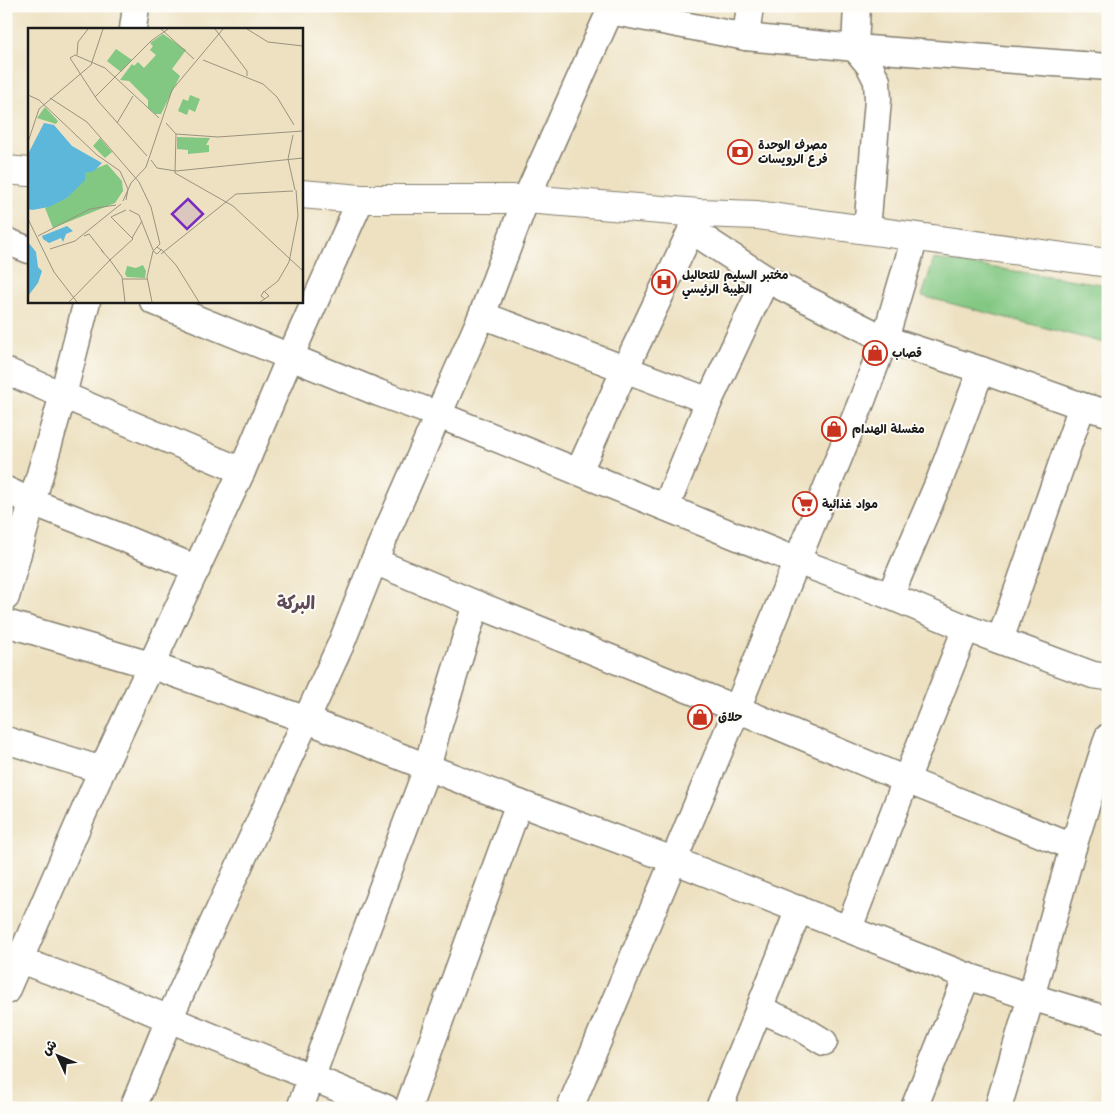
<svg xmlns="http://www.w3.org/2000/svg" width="1114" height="1114" font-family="'Shantell Sans','Playpen Sans Arabic',sans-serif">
<rect width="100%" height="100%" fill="#fdfcf7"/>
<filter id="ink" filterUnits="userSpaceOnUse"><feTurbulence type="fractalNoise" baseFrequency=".02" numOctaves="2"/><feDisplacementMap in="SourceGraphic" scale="10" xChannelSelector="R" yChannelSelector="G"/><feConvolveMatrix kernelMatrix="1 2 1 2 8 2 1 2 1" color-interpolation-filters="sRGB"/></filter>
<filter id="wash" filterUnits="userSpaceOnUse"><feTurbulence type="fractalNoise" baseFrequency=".0096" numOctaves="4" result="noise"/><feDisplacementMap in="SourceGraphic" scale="20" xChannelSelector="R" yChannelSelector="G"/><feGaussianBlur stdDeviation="1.12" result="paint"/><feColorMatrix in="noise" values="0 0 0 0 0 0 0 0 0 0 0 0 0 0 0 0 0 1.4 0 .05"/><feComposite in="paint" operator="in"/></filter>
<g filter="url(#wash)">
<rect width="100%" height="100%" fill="#ede1c1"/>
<path fill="#82c782" stroke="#4f724f" d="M934,259l174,26v59l-186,-48z"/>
</g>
<g filter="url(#ink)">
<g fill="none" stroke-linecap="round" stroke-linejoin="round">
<defs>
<g id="minor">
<path d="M857,6l-2,42 14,17 8,16 1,19 -11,129"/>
<path d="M610,11l136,26 109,11 253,19"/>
<path d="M133,29l3,-23"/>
<path d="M746,37l4,-31"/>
<path d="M691,230l75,49 119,60 96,31 101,36 26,7"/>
<path d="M6,241l23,9"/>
<path d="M153,301l226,92 60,22 358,146 93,35 76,32 127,47 15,2"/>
<path d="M482,315l227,86 57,-122"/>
<path d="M6,371l236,100"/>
<path d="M579,471l46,-102 74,-155"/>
<path d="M6,490l26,12 79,31 86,36"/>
<path d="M666,507l43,-106"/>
<path d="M374,561l102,43 261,105 169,71 167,67"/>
<path d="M890,596l50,-117 41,-109"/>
<path d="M6,597l26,-95 31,-107 24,-94"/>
<path d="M6,623l144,42 157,55 212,83 154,57 294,116 64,21 77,23"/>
<path d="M1000,640l82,-234"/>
<path d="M6,740l96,30"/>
<path d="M849,928l57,-148 60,-152"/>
<path d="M6,955l93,34 70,30 217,89"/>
<path d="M6,991l96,-221 140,-299 48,-114 71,-158"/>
<path d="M759,1009l39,17 26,16"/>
<path d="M133,1108l36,-89 172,-375 33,-83 108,-246 44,-116 84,-188v-5"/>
<path d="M300,1108l127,-340 10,-37 39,-127"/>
<path d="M408,1108l111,-305"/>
<path d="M570,1108l167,-399 126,-311 22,-59 30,-102"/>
<path d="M719,1108l40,-99 40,-100"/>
<path d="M914,1108l53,-132"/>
<path d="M998,1108l33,-111 42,-150 35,-110"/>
</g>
<g id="tertiary">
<path d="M6,170l23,2"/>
<path d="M301,194l60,5h165l173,14 58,2 351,48"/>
</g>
</defs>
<use href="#minor" stroke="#847e6e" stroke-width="29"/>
<use href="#tertiary" stroke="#847e6e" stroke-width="30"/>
<use href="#minor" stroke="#fff" stroke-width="26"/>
<use href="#tertiary" stroke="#fff" stroke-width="28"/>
</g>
</g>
<defs>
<symbol id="bank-ring" viewBox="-11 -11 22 22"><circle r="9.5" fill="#fdfcf7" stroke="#c8321e" stroke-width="1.5"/><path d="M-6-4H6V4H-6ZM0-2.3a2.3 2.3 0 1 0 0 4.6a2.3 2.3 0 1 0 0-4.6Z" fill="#c8321e"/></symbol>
<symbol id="hospital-ring" viewBox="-11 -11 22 22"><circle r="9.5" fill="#fdfcf7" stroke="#c8321e" stroke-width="1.5"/><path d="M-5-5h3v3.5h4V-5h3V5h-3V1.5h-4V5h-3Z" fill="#c8321e"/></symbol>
<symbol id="shop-ring" viewBox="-11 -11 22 22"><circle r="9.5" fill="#fdfcf7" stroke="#c8321e" stroke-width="1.5"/><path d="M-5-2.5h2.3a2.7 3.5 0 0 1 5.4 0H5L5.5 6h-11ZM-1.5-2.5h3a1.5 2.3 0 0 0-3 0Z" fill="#c8321e"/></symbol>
<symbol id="supermarket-ring" viewBox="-11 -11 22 22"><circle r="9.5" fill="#fdfcf7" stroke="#c8321e" stroke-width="1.5"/><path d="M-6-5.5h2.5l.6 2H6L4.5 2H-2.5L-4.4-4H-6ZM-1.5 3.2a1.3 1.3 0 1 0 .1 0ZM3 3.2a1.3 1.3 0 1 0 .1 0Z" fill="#c8321e"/></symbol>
</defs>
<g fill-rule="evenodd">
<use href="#bank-ring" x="726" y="138" width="28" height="28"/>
<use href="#hospital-ring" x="650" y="268" width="28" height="28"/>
<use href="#shop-ring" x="861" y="339" width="28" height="28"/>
<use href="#shop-ring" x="820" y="415" width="28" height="28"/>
<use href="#supermarket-ring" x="791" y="490" width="28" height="28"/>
<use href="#shop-ring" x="686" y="703" width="28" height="28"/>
</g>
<g text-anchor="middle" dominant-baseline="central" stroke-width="4" stroke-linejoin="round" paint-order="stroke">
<g font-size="12" font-weight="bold" fill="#1c1c1c" stroke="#fdfcf7" text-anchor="start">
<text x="758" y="145">مصرف الوحدة<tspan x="758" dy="14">فرع الرويسات</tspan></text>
<text x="682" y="275">مختبر السليم للتحاليل<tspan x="682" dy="14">الطيبة الرئيسي</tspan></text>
<text x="892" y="353">قصاب</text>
<text x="852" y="429">مغسلة الهندام</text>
<text x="822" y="504">مواد غذائية</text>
<text x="718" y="717">حلاق</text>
</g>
<g font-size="18" font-weight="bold" fill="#5f4a5a" stroke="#fdfcf7">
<text x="296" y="603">البركة</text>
</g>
</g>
<g transform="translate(28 28)">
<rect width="275" height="275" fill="#ede1c1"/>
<path d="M135,6l23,16 -14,19 8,7 -19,38h-6l-7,-6v-8l-19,-19 -9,-1 12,-16 2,2 4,-4 6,6 12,-13 -6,-5 3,-4 -3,-3zM88,21l16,11 -11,12 -14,-11zM162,67l10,4 -5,13 -6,-3 -2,6 -9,-4 5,-12 5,2zM17,79l13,14 -2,3 -19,-6zM149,109l33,1 -4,7h3v7l-21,2v-4l-11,-1zM72,110l12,14 -7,6 -12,-12zM79,136l15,17 1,10 -8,12 -62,25 -8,-20 22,-10 18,-25zM115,237l3,6 -1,7 -18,-1 -2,-3 2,-8 9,2z" fill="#82c782"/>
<path d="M16,95l10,2 18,21 30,17 -8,8 -9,2v7l-18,18 -18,9 -17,3 -4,-1v-55zM39,198l6,5 -7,3 -3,8 -2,-4 -12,5 -6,-4 -1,-3zM0,214l8,10 2,15 4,4 -4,12 -10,13z" fill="#5cb7da"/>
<path fill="none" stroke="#99927f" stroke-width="1" d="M133,1l33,30M187,1l32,42v5M219,1l21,13 35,4M47,27l-5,3 28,43 49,55M47,27l30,13 54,50M49,27l1,-13 10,-13M175,32l60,24 14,13 17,28M0,67l11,5 58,55 23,16 8,18 -2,11M67,69l56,-56 17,-12M22,70l37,24 52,60 12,25 9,37 -7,7 4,3 4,-4 -4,-3M89,95l16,-27M138,95l10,11 42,3 85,-6M148,106l-1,39 58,33 70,65M265,107l-5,24 7,31M0,114l11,-33 52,-44 12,-36M123,132l6,8 19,3 127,-13M95,173l8,-18 15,-16 26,-77 51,-61M101,182l10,5 14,35M0,191l26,53 23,30M10,208l52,-27 26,-4M56,208l5,-2 15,19M104,210l10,-17M22,221l25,-8 46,-37M133,221l15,16 23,37M73,222l9,10 23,-21 -22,-22 15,-7M133,226l75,-60 57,-3M95,251h24M237,263l13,-10 11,-19 9,-46 -2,-26M41,274l41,-42 12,17 3,25M124,274l-5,-25 6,-26M232,274l9,-6 -5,-5 -3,5 4,3"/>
<path fill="#7b2cbf" fill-opacity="0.15" stroke="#7b2cbf" stroke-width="2.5" d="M160,171l15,15 -16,15 -15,-15z"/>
<rect width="275" height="275" fill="none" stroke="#1c1c1c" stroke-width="2.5"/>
</g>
<rect width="1114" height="1114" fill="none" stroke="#fdfcf7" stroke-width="25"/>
<g transform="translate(58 1056) rotate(314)" stroke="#fdfcf7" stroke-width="4" paint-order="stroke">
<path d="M0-4L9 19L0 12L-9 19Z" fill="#1c1c1c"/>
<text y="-8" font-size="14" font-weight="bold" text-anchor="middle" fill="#1c1c1c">ش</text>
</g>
</svg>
